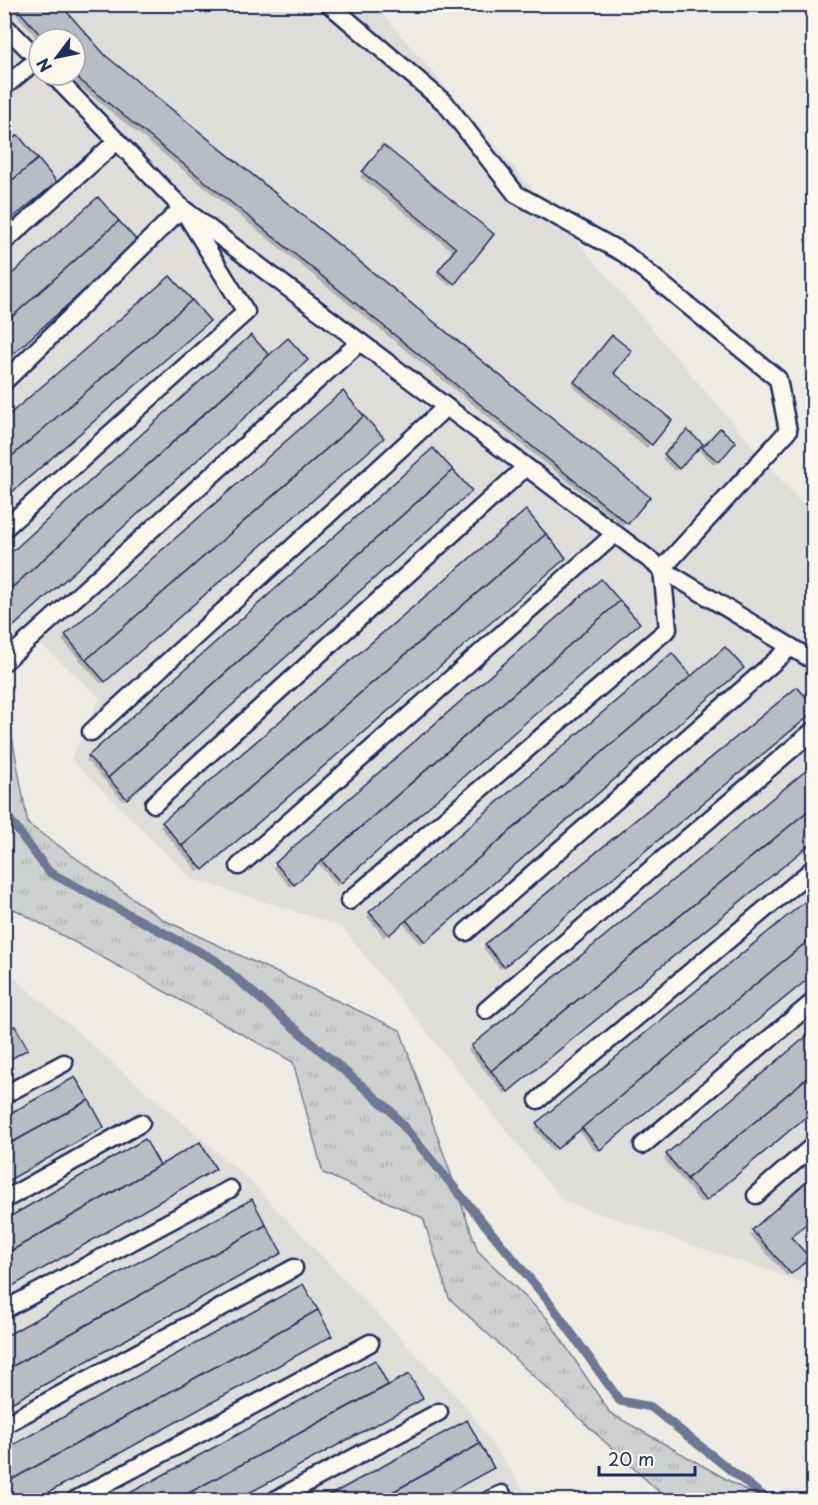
<svg xmlns="http://www.w3.org/2000/svg" width="818" height="1505" font-family="'Playpen Sans',sans-serif">
<defs>
<pattern id="grass-tufts" width="24" height="20" patternUnits="userSpaceOnUse" patternTransform="scale(1.5)"><rect width="24" height="20" fill="#cecfcf"/><path d="M3 7l-1-3M5 7V3M7 7l1-3M15 17l-1-3M17 17v-4M19 17l1-3" fill="none" stroke="#b0b2b4"/></pattern>
</defs>
<rect width="100%" height="100%" fill="#eeebe4"/>
<filter id="ink" filterUnits="userSpaceOnUse"><feTurbulence type="fractalNoise" baseFrequency=".0167" numOctaves="2"/><feDisplacementMap in="SourceGraphic" scale="12" xChannelSelector="R" yChannelSelector="G"/><feConvolveMatrix kernelMatrix="1 2 1 2 8 2 1 2 1" color-interpolation-filters="sRGB"/></filter>
<g filter="url(#ink)">
<g fill="#deddda" fill-rule="evenodd">
<path d="M5,5h370l438,512v769l-250,-85 -222,-275 -149,-47 -121,-120 29,-61 -64,-58 -31,15zM39,39h36v36h-36z"/>
<path d="M4,969l242,208 218,227 67,96h-526z"/>
</g>
<path fill="url(#grass-tufts)" stroke="#747f96" stroke-width="1.5" d="M5,699l23,125 134,95 238,111 78,221 69,67 63,95 153,87h-95l-219,-202 -26,-80 -100,-45 -30,-111 -288,-158z"/>
<g fill="#0003">
<path d="M7,4h51l47,54 542,439 -24,29 -545,-441 -8,-10h5v-36h-36v2z"/>
<path d="M151,4h15l-9,7z"/>
<path d="M380,151l112,83 -42,52 -14,-11 18,-23 -94,-75z"/>
<path d="M251,338l18,19 -265,276v-72z"/>
<path d="M609,341l3,32 58,47 -23,28 -75,-62z"/>
<path d="M343,393l35,49 -277,242 -39,-44z"/>
<path d="M687,432l13,12 -25,27 -13,-12z"/>
<path d="M716,433l18,9 -19,23 -15,-13z"/>
<path d="M432,450l38,41 -347,310 -37,-41z"/>
<path d="M526,512l35,49 -363,311 -38,-45z"/>
<path d="M601,581l37,42 -4,4 -297,259 -19,-23 -28,24 -17,-20 3,-3z"/>
<path d="M672,656l19,22 48,-6 -319,272 -18,-22 -18,15 -17,-20 3,-4z"/>
<path d="M811,713l-311,256 -17,-21 3,-3z"/>
<path d="M814,766v74l-310,254 -36,-44z"/>
<path d="M814,973l-218,179 -18,-22 -25,21 -19,-23z"/>
<path d="M814,1108l-113,95 -37,-44 3,-4z"/>
<path d="M4,1119l98,8 -98,56z"/>
<path d="M814,1177l-25,60 18,21 -20,18 -37,-41z"/>
<path d="M277,1256l-273,152v-69z"/>
<path d="M327,1339l-291,161h-32v-48z"/>
<path d="M374,1362l13,25 30,15 -181,98h-115z"/>
<path d="M466,1422l26,46 -57,32h-111z"/>
</g>
<g fill="none" stroke-linecap="round" stroke-linejoin="round">
<path stroke="#6d7892" stroke-width="9" d="M4,812l45,60 166,88 175,150 160,193 70,98 31,6 117,93"/>
</g>
<g fill="#b9bcc3" stroke="#1b2f5e" stroke-width="1.5">
<path d="M13,4h47l46,52 544,441 -22,27 -547,-443 -6,-7v-35h-31z"/>
<path d="M18,135l20,24 -34,28v-42z"/>
<path d="M383,145l111,89 -39,50 -17,-13 18,-23 -94,-76z"/>
<path d="M38,159l19,23 -53,43v-38z"/>
<path d="M98,197l21,24 -115,103v-43z"/>
<path d="M119,221l19,21 -134,120v-38z"/>
<path d="M170,276l22,24 -188,163v-44z"/>
<path d="M192,300l18,21 -206,178v-36z"/>
<path d="M251,335l18,20 -265,240v-36z"/>
<path d="M612,335l20,16 -18,22 58,47 -20,25 -78,-63z"/>
<path d="M288,338l20,22 -304,275v-40z"/>
<path d="M343,391l21,25 -278,244 -21,-25z"/>
<path d="M364,416l20,22 -279,244 -19,-22z"/>
<path d="M720,428l16,14 -17,20 -17,-14z"/>
<path d="M687,430l16,14 -24,25 -15,-15z"/>
<path d="M433,448l20,22 -345,308 -20,-22z"/>
<path d="M453,470l19,21 -345,308 -19,-21z"/>
<path d="M526,510l20,24 -364,312 -20,-24z"/>
<path d="M546,534l20,24 -363,312 -21,-24z"/>
<path d="M601,579l19,22 -326,284 -19,-22z"/>
<path d="M620,601l20,22 -299,260 -19,-22z"/>
<path d="M725,647l19,21 -319,274 -19,-22z"/>
<path d="M672,653l19,23 -302,259 -20,-23z"/>
<path d="M797,687l17,19v6l-310,255 -19,-23z"/>
<path d="M814,764v42l-323,265 -20,-25z"/>
<path d="M814,806v35l-306,251 -17,-21z"/>
<path d="M814,894v42l-257,213 -21,-26z"/>
<path d="M814,936v38l-214,176 -18,-22z"/>
<path d="M15,1026l13,23 -24,14v-32z"/>
<path d="M814,1030v42l-127,107 -21,-25z"/>
<path d="M814,1072v38l-108,91 -19,-22z"/>
<path d="M75,1077l14,23 -85,47v-30z"/>
<path d="M89,1100l15,27 -100,56v-36z"/>
<path d="M145,1139l15,26 -156,90v-35z"/>
<path d="M200,1142l16,27 -212,122v-36z"/>
<path d="M814,1175v42l-23,20 19,21 -19,16 -39,-44z"/>
<path d="M252,1199l14,26 -262,146v-34z"/>
<path d="M266,1225l16,28 -278,154v-36z"/>
<path d="M303,1284l15,26 -314,174v-34z"/>
<path d="M318,1310l14,26 -297,164h-31v-16z"/>
<path d="M375,1360l13,25 -212,115h-59z"/>
<path d="M409,1374l14,25 -187,101h-60z"/>
<path d="M467,1420l13,24 -102,56h-57z"/>
<path d="M480,1444l14,24 -59,32h-57z"/>
</g>
<g fill="none" stroke-linecap="round" stroke-linejoin="round">
<defs>
<g id="lane">
<path d="M329,4l117,100 70,90 109,60 153,125 10,52 -126,138 6,60 -319,272"/>
<path d="M4,25l35,35"/>
<path d="M53,75l129,133 480,361 152,92"/>
<path d="M4,87l34,-28"/>
<path d="M4,242l113,-101"/>
<path d="M4,382l178,-174 64,104 -242,217"/>
<path d="M4,662l356,-320"/>
<path d="M91,732l355,-325"/>
<path d="M154,804l372,-337"/>
<path d="M239,866l376,-332"/>
<path d="M466,932l325,-285"/>
<path d="M486,1010l328,-280"/>
<path d="M4,1095l60,-32"/>
<path d="M538,1100l276,-232"/>
<path d="M643,1145l171,-144"/>
<path d="M756,1195l58,-50"/>
<path d="M4,1200l137,-77"/>
<path d="M4,1310l226,-121"/>
<path d="M4,1425l290,-157"/>
<path d="M75,1500l295,-157"/>
<path d="M275,1500l164,-88"/>
<path d="M489,1500l13,-6"/>
</g>
</defs>
<use href="#lane" stroke="#1b2f5e" stroke-width="21"/>
<use href="#lane" stroke="#fbf7ec" stroke-width="16"/>
</g>
</g>
<rect width="818" height="1505" fill="none" stroke="#fbf7ec" stroke-width="24"/>
<rect x="12" y="12" width="794" height="1481" fill="none" stroke="#1b2f5e" stroke-width="2" filter="url(#ink)"/>
<g transform="translate(57 57) rotate(238)"><circle r="28" fill="#fbf7ec" stroke="#a1a7b3" stroke-width="1.5"/>
<path d="M0-4.5L10 22L0 15L-10 22Z" fill="#1b2f5e"/>
<text y="-9" font-size="16" font-weight="bold" text-anchor="middle" fill="#1b2f5e">N</text>
</g>
<path d="M599 1466v9h96v-9" fill="none" stroke="#1b2f5e" stroke-width="3"/>
<text x="608" y="1466" font-size="18" fill="#1b2f5e" stroke="#fbf7ec" stroke-width="4.5" paint-order="stroke">20 m</text>
</svg>
